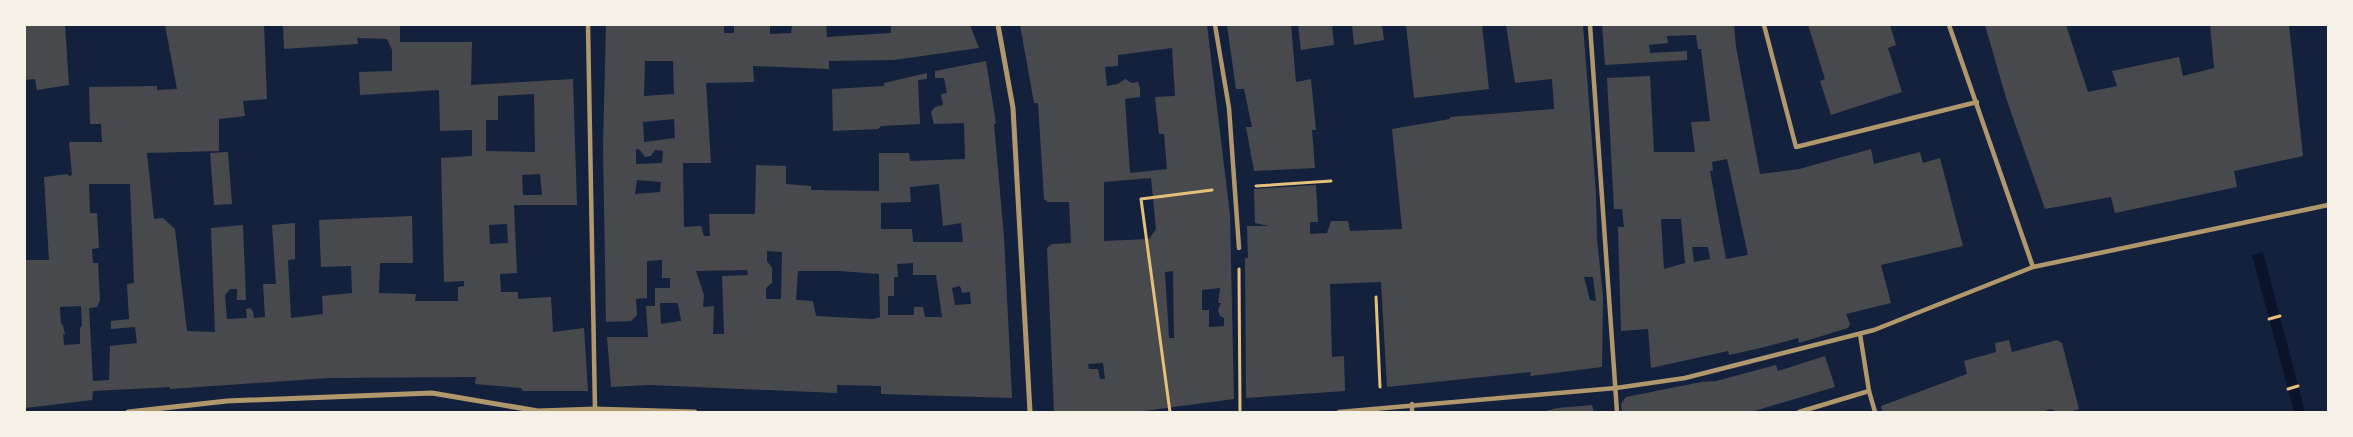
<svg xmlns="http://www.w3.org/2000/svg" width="2353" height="437" font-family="'Source Sans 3',sans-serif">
<rect width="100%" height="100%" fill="#14213d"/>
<path fill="#0b132b" d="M2263,252l42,160h-11l-42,-157z"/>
<g fill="#48494c" fill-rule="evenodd">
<path d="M25,25h40l4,60 -32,5 -2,-11 -10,1z"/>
<path d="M165,25h99l3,74 -24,2 2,15 -26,3v32l-72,2 7,66 9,-1 12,11 12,102 28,1 -4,-104 32,-3 3,75h-9v-11h-7l-5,6 2,24 20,-1 -1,-9 4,-1 3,3 1,7 11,-1 -2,-33h13l-4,-59 23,-2v36l-7,1 3,58 32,-4 -1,-18 30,-3 -1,-27 -30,1 -2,-47 93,-4 1,47h-33l-1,30 37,1 -1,7h43v-14l6,-1v-5l-20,1 -3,-124 31,-2v-26l-32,1 -1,-41 -79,5 -1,-23 33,-1v-21l-5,-11 -30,-1 1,6 -74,5 -1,-24h117v17h72l-1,43 102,-6 4,126h-63l3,68 -17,1 1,18h17v7l33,-2 2,35 31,-4 4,63h-65l-2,-3 -46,-4 1,-7 -147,1 -159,11v-2l-77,4 -1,9 -67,8v-148h24l-5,-83 24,-3v2l4,-1 -3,-33h33l-1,-18h-11l-1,-37 68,-1v4l20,-1zM534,94l1,58 -49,-1v-31h12v-24zM540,174l2,21h-19l-1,-20zM89,184h41l4,99 -7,1 2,35 -18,2v8l24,-2 2,16 -27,3 -1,34 -16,1 -4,-73 8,-1 3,-7 -2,-37h-5l-1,-14 7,-1 -2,-35h-7zM507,224l1,19 -18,1 -1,-19zM81,306l1,19 -2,3v16l-16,1 -1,-11 2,1 -2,-10 -2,-1 -1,-17z"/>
<path d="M606,25h118v8h10v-8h36v9l21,-1 1,-8h34l1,12 64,-4v-8h79l9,23 -85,12 -65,1v8l-76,-3 1,16 -48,1 5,80h-28l1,64 17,-1 3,10h6l-1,-22h46l1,-49 30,1v18l25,2v4l68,1v-38h30l1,8 55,-2 -1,-36 -30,1 -3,-12 4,-5 8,-2 -2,-11 6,-1 -3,-15h-9v-7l51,-10 10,62 -2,1 10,113 8,161 -131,-4v-8l-44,-1v8l-187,-8 -39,2 -4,-50h41l-2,-31h9v-18h15v-10h-8v-18l-15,1v37l-11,1 1,16 -6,6 -25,1 -3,-176zM645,61h28l1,33 -30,2zM674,119l1,19 -31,4 -1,-20zM636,149l4,1 5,7 6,-1 4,-6 8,1 -1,12 -26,1zM637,180l24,2 -1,10 -25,2zM939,184l4,42 18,-3 2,19h-50l-1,-13h-31v-26l30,-1 -1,-15zM767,251l15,1 -1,47h-15v-11l6,-5v-15l-5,-7zM913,263v12h23l6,42h-17l-2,-10h-9v8h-26v-19h6v-19h4l-1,-13zM747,270l1,5 -26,1 2,58h-11l1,-28 -11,1 1,-12 -8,-24zM798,271h41l40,3 1,43 -7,2 -57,-3 -3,-15 -17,-1zM960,286l2,7 8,-1 1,12 -16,1 -3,-17zM660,303h18l3,18 -20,3z"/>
<path d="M1020,25h187l23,190 4,184 -98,13h-82l-7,-164 5,-4 19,-1 -2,-41h-21l-4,-3 -6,-96h-4zM1172,48l3,48 -20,1 4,37h5l3,35 -37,4 -5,-74 15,-2v-9l-2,-6 -6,1 -7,-4 -7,5 -11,2 -2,-19 13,-1v-11zM1151,178l5,51 -7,10 -45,2v-59zM1173,271l1,67h-5l-4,-66zM1220,288l-2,15h3l-3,7 2,6 4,2v8l-15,1v-17h-7v-20zM1103,363l2,16h-5l-2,-10h-9l-1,-5z"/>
<path d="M1227,25h64l5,57 15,-3 5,51h-4l3,38 -61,3 -8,-44h6l-8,-38h-8z"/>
<path d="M1298,25h34l2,20 -33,5z"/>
<path d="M1352,25h30l2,15 -30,5z"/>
<path d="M1406,25h76l7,64 -75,9z"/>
<path d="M1506,25h77l13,169 1,45 6,57 -1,71 -63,8 -9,1 1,-4 -144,15 -6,-105 -51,2 2,73 12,-1 1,35 -99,7 -1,-140h3l-1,-32h22l-14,-3 -1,-34 62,-4 2,37h-8v12l17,-1 4,-12h17l2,10 52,-2 -10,-100 58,-10v-2l104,-8 -2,-30 -37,4zM1584,277h9l3,24 -6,-1z"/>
<path d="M1602,25h132l2,22 24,127 39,-5 72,-20 3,15 46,-12 3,11 17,-5 23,88 -82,19 10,38 -45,11 4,10 -2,4 -49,15 -1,-5 -33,9 -36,8 -1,-4 -77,17 -3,-39 -27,2 -3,-104h6l-2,-18h-8l-7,-131 43,-2 4,76h41l-4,-30 19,-1 -9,-72h-3l-2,-14 -29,1 1,7 -19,2 1,8 37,-2v9l-82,5zM1727,159l21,96 -22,4 -16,-88h3l-1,-9zM1661,219h20l4,44 -21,6zM1692,247h16l2,12 -16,3z"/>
<path d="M1808,25h82l6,20 -8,3 14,44 -71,23 -11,-34 5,-2z"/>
<path d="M1985,25h81l22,67 29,-6 -5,-15 67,-14 4,19 31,-8 -4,-43h79l14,131 -69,15 3,16 -122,26 -4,-16 -66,12 -38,-108z"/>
<path d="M927,73v6l-9,1 2,44 -39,2 -3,3 -45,2 -1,-42 52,-3v-3z"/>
<path d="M228,152l4,52 -18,1 -4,-52z"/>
<path d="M2009,340l3,12 45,-12 5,3 17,66 -10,3h-12l-6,-3 -9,3h-160l-1,-6 86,-32 -3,-13 32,-9 -1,-9z"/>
<path d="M1825,356l10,31 -84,25h-129l-1,-8 5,-7 75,-15 15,-1 60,-16 2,6z"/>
<path d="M1592,405l2,7h-52l15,-4z"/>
</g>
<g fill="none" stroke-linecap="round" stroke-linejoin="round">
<g stroke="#e5c07b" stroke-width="3">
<path d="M1256,186l75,-5"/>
<path d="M1239,269l1,143"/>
<path d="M1376,297l4,90"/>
<path d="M2269,319l11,-3"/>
<path d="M2288,389l10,-3"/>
<path d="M1170,412l-29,-213 71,-9"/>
</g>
<g stroke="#b1986c" stroke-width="4.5">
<path d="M588,25l7,384"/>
<path d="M1215,25l14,83 10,140"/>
<path d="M1590,25l27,387"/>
<path d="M1764,25l32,122 181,-45"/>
<path d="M1949,25l84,242"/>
<path d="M1860,334l9,57 6,21"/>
<path d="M1412,404v8"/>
<path d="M1339,412l277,-24 69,-10 189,-48 159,-63 295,-62"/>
<path d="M1799,412l70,-21"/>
</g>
<g stroke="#b1986c" stroke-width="5">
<path d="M998,25l15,83 17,304"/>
<path d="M128,412l99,-11 205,-8 106,18 57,-2 100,3"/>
</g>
</g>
<rect width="2353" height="437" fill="none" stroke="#f6f1e7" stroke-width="52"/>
</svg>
